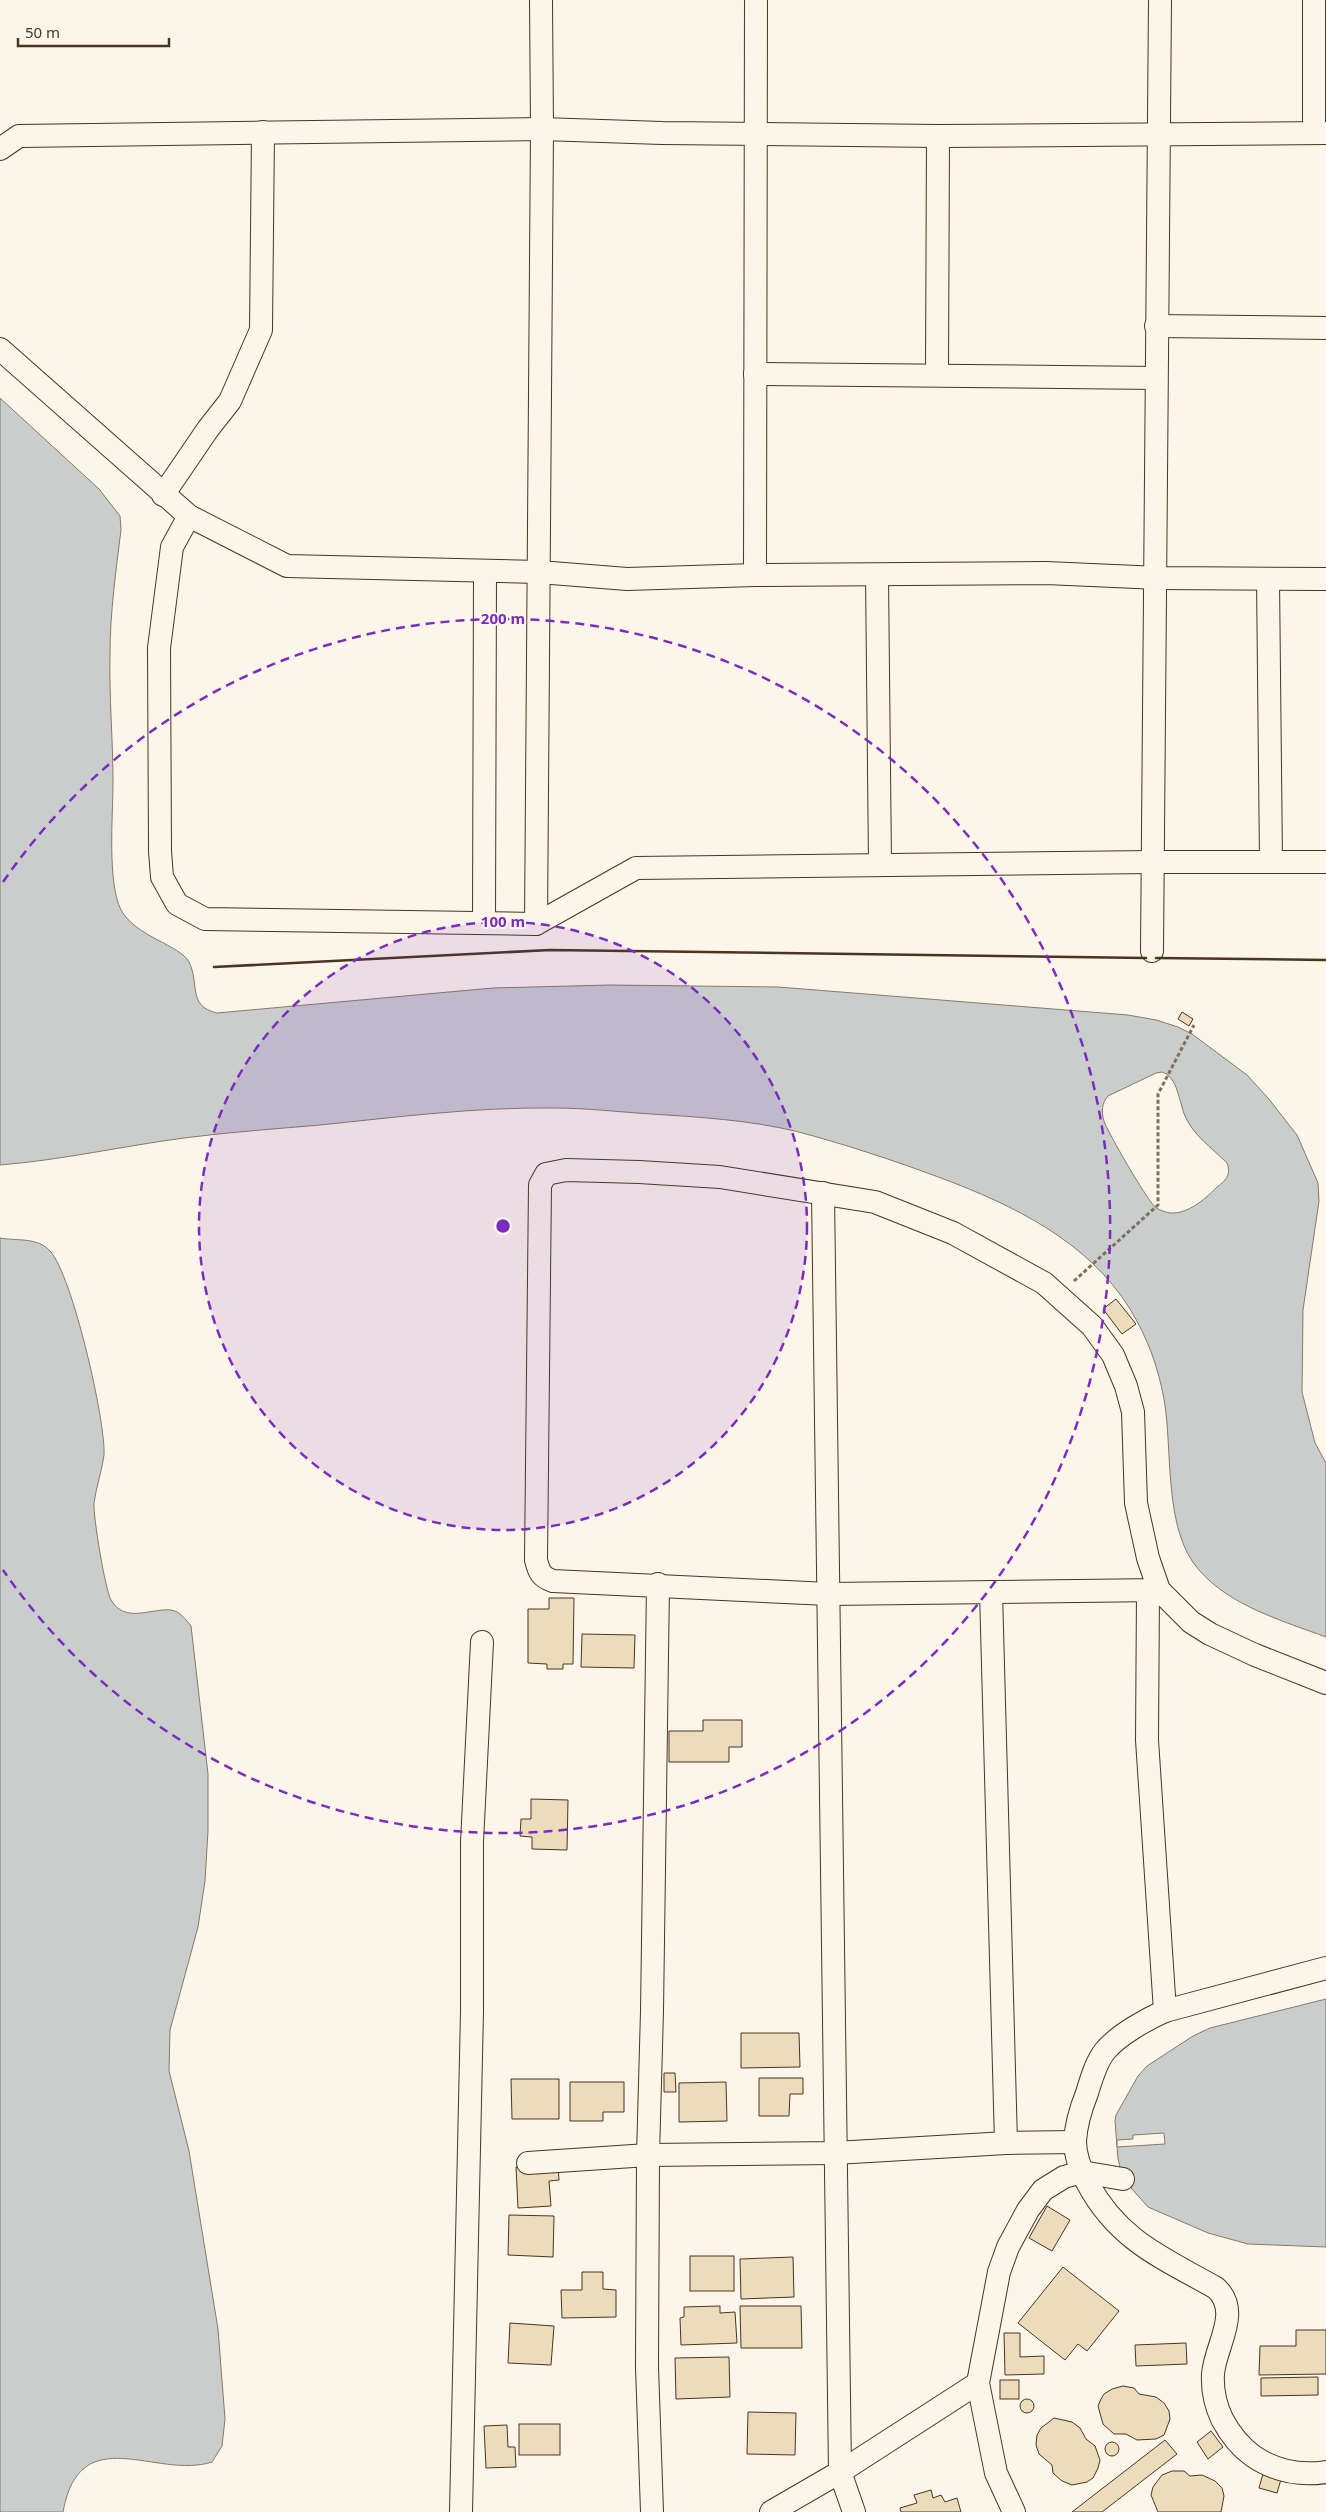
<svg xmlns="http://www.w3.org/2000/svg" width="1326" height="2512" font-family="'Noto Sans',sans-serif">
<rect width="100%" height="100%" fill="#fbf6e9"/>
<g fill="#c9cecd" stroke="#887966" fill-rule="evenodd">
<path d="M0,398l99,91 21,27 1,14c-5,40 -11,83 -11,124 -1,43 3,86 3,128 0,33 -6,100 8,128 15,27 59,35 68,52 11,22 -2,44 28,51l276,-25 117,-3 168,2 350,28 28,5 22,7 14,7 55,41 21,23 29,37 21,48 1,18 -16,109 -1,82 13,51 11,20v174c-43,-16 -96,-31 -127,-67 -36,-40 -26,-120 -35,-171 -6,-33 -17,-62 -34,-90 -42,-68 -117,-104 -189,-131 -48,-18 -97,-34 -146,-47 -47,-11 -96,-14 -144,-17 -32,-2 -65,-6 -97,-6 -78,-1 -156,9 -234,17 -45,4 -91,7 -136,13 -61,8 -122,22 -184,27zM1162,1072c16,5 17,30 23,44 8,19 27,32 42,47 5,12 -2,18 -11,25 -12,12 -28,26 -46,25 -5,-1 -11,-3 -15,-6 -9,-9 -47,-74 -51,-86 -3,-10 -2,-18 4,-25l48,-23z"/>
<path d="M0,1238c16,3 38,-1 50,13 22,23 56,171 54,204 -2,16 -8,32 -10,48 -1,13 11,86 17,97 14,24 40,8 60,10 9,1 15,10 20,16l17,148v57l-3,50 -7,46 -28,103 -1,41 20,80 29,178 7,90 -3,27 -10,16c-56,18 -132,-44 -149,50h-63z"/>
<path d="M1326,1999v248l-78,-3 -40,-11 -60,-26 -25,-28 -5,-20 -3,-38 1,-6 22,-39 9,-10 46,-30 17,-8z"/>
</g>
<path fill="#fbf6e9" stroke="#887966" d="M1164,2133l1,11 -48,3v-7l16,-1v-4z"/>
<g fill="#ecdcbc" stroke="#4a3520">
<path d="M1182,1012l11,7 -4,7 -11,-7z"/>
<path d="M1116,1299l20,25 -14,10 -19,-25z"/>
<path d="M549,1598h25l-1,66h-10v5h-16v-5l-19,-1v-54h21z"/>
<path d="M582,1634l53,1 -1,33 -53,-1z"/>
<path d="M703,1720h39v27h-13v15h-60v-31h34z"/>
<path d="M531,1799l37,1 -1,50 -35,-1v-12l-12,-1 1,-17h10z"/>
<path d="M741,2033h58l1,34 -59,1z"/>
<path d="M664,2073h11l1,19h-12z"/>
<path d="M759,2078h44v16h-13l-1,22h-30z"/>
<path d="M511,2079h48v40h-47z"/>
<path d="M570,2082h54v30h-21v9h-33z"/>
<path d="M726,2082l1,39 -48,1v-39z"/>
<path d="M558,2165l1,15 -10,1 2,25 -33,2 -2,-41z"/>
<path d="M1047,2206l23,14 -18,31 -23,-13z"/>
<path d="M509,2215l45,1 -1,41 -45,-2z"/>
<rect x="690" y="2256" width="44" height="35"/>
<path d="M793,2257l1,40 -53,2 -1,-40z"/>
<path d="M1063,2267l56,44 -32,40 -9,-7 -13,16 -47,-37z"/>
<path d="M582,2272h21v17l13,1v27l-54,1 -1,-28h21z"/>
<path d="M720,2306v7l15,-1 2,31 -56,2 -1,-27 4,-1v-10z"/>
<path d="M740,2306h61l1,42h-61z"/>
<path d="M510,2323l44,3 -3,39 -43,-2z"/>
<path d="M1296,2330h30v44l-67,1 1,-29h36z"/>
<path d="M1004,2333h16v24l24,-1v18l-39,1z"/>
<path d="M1186,2343l1,21 -51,2 -1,-21z"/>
<path d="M729,2357l1,40 -54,2 -1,-41z"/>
<path d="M1318,2377v18l-57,1v-18z"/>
<rect x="1000" y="2380" width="19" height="19"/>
<path d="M1123,2386l11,2 5,6 17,3 8,6 5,8 1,8 -6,16 -8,4 -19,1 -11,-6h-12l-11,-10 -5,-18 3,-7 3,-5 8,-5z"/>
<circle cx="1027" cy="2406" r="7"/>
<path d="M748,2412l48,1 -1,42 -48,-1z"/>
<path d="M1054,2418l18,4 8,6 6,11 9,7 5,14 -2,8 -5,10 -6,4 -15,3 -10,-4 -9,-8 -1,-8 -13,-11 -3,-9 1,-10 4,-7z"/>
<rect x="519" y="2424" width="41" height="31"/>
<path d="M507,2425l1,22h7l1,20 -30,1 -2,-42z"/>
<path d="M1211,2431l12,16 -15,12 -11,-17z"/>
<path d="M1165,2440l12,14 -75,58h-30z"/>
<circle cx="1112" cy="2449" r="7"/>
<path d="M1264,2470l18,6 -5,17 -18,-5z"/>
<path d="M1172,2471h12l6,5 12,-1 13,6 7,7 2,8 -3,16h-63l-7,-17 2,-8 9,-12z"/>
<path d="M931,2490l2,8 8,-3 4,7 12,-4 4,14h-60l-1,-4 17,-5 -3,-8z"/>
</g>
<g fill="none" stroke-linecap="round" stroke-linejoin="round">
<defs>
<g id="minor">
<path d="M1314,133v-133"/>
<path d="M0,149l19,-13 523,-7 120,4 276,3 388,-3"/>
<path d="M1156,326l170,2"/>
<path d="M0,349l189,167 98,50 252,6 88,7 128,-4 291,-2 113,5 167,1"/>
<path d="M755,374l401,4"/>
<path d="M937,374l1,-238"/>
<path d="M163,495l45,-66 22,-28 31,-71 2,-198"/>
<path d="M189,516l-17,31 -13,101 1,203 2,26 15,27 28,15 331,5 100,-56 516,-6h174"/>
<path d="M755,575l1,-575"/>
<path d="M877,575l3,290"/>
<path d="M1268,579l3,283"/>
<path d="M484,923l1,-351"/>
<path d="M536,924l6,-795 -1,-129"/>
<path d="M1152,951l8,-951"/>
<path d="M823,1193l17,1279 14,40"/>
<path d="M1159,1590l-331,4 -275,-13c-12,-4 -14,-9 -17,-21l4,-375 6,-11 20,-4 73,2 81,5 155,25 78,31 91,50 48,43 21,29 13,31 7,26 3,91 12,55 11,32 32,32 19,12 45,21 71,28"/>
<path d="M1148,1591l-1,149 18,271"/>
<path d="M991,1592l15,551"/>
<path d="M1326,1968l-161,43c-18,8 -47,24 -60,40 -9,11 -14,29 -18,42 -6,15 -11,32 -12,48 0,16 6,30 13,43 31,57 75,74 128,104 26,24 -1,58 -3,86 -1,17 2,30 9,45 8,15 17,27 31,37 22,15 47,20 73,16"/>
<path d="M528,2163l120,-8 187,-2 171,-10 69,-1"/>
<path d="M461,2512l11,-501v-169l10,-200"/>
<path d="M652,2512l-5,-145 1,-212 4,-144 6,-427"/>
<path d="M771,2512l69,-40 138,-89"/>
<path d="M1014,2512l-18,-39 -18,-90 21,-111 9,-25 20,-37 15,-20 21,-13 18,-5 41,7"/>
</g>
</defs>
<use href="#minor" stroke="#4a3520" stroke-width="24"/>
<path stroke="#7f6f5c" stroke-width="3" stroke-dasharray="4 2.5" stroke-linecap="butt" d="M1074,1281l84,-76v-111l36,-69"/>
<use href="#minor" stroke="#fbf6e9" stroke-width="22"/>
<g stroke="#4a3520" stroke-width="2.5">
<path d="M1156,958l170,2"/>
<path d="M214,967l336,-17 596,8"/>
</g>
</g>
<circle cx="503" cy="1226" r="304" fill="#7b2cbf" fill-opacity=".12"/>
<g fill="none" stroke="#7b2cbf" stroke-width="2.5" stroke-dasharray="9 6">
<circle cx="503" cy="1226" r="304"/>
<path d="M3 882A607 607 0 1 1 3 1570"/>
</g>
<circle cx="503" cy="1226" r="8" fill="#7b2cbf" stroke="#fbf6e9" stroke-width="2.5"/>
<g font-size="15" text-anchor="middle" font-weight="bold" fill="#7b2cbf" stroke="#fbf6e9" stroke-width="4" stroke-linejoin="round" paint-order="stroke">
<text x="503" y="624">200 m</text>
<text x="503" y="927">100 m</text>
</g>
<path d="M18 38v8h151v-8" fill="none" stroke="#4a3520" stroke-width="2.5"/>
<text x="25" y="38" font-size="15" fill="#4a3520" stroke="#fbf6e9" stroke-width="4" paint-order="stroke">50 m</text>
</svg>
